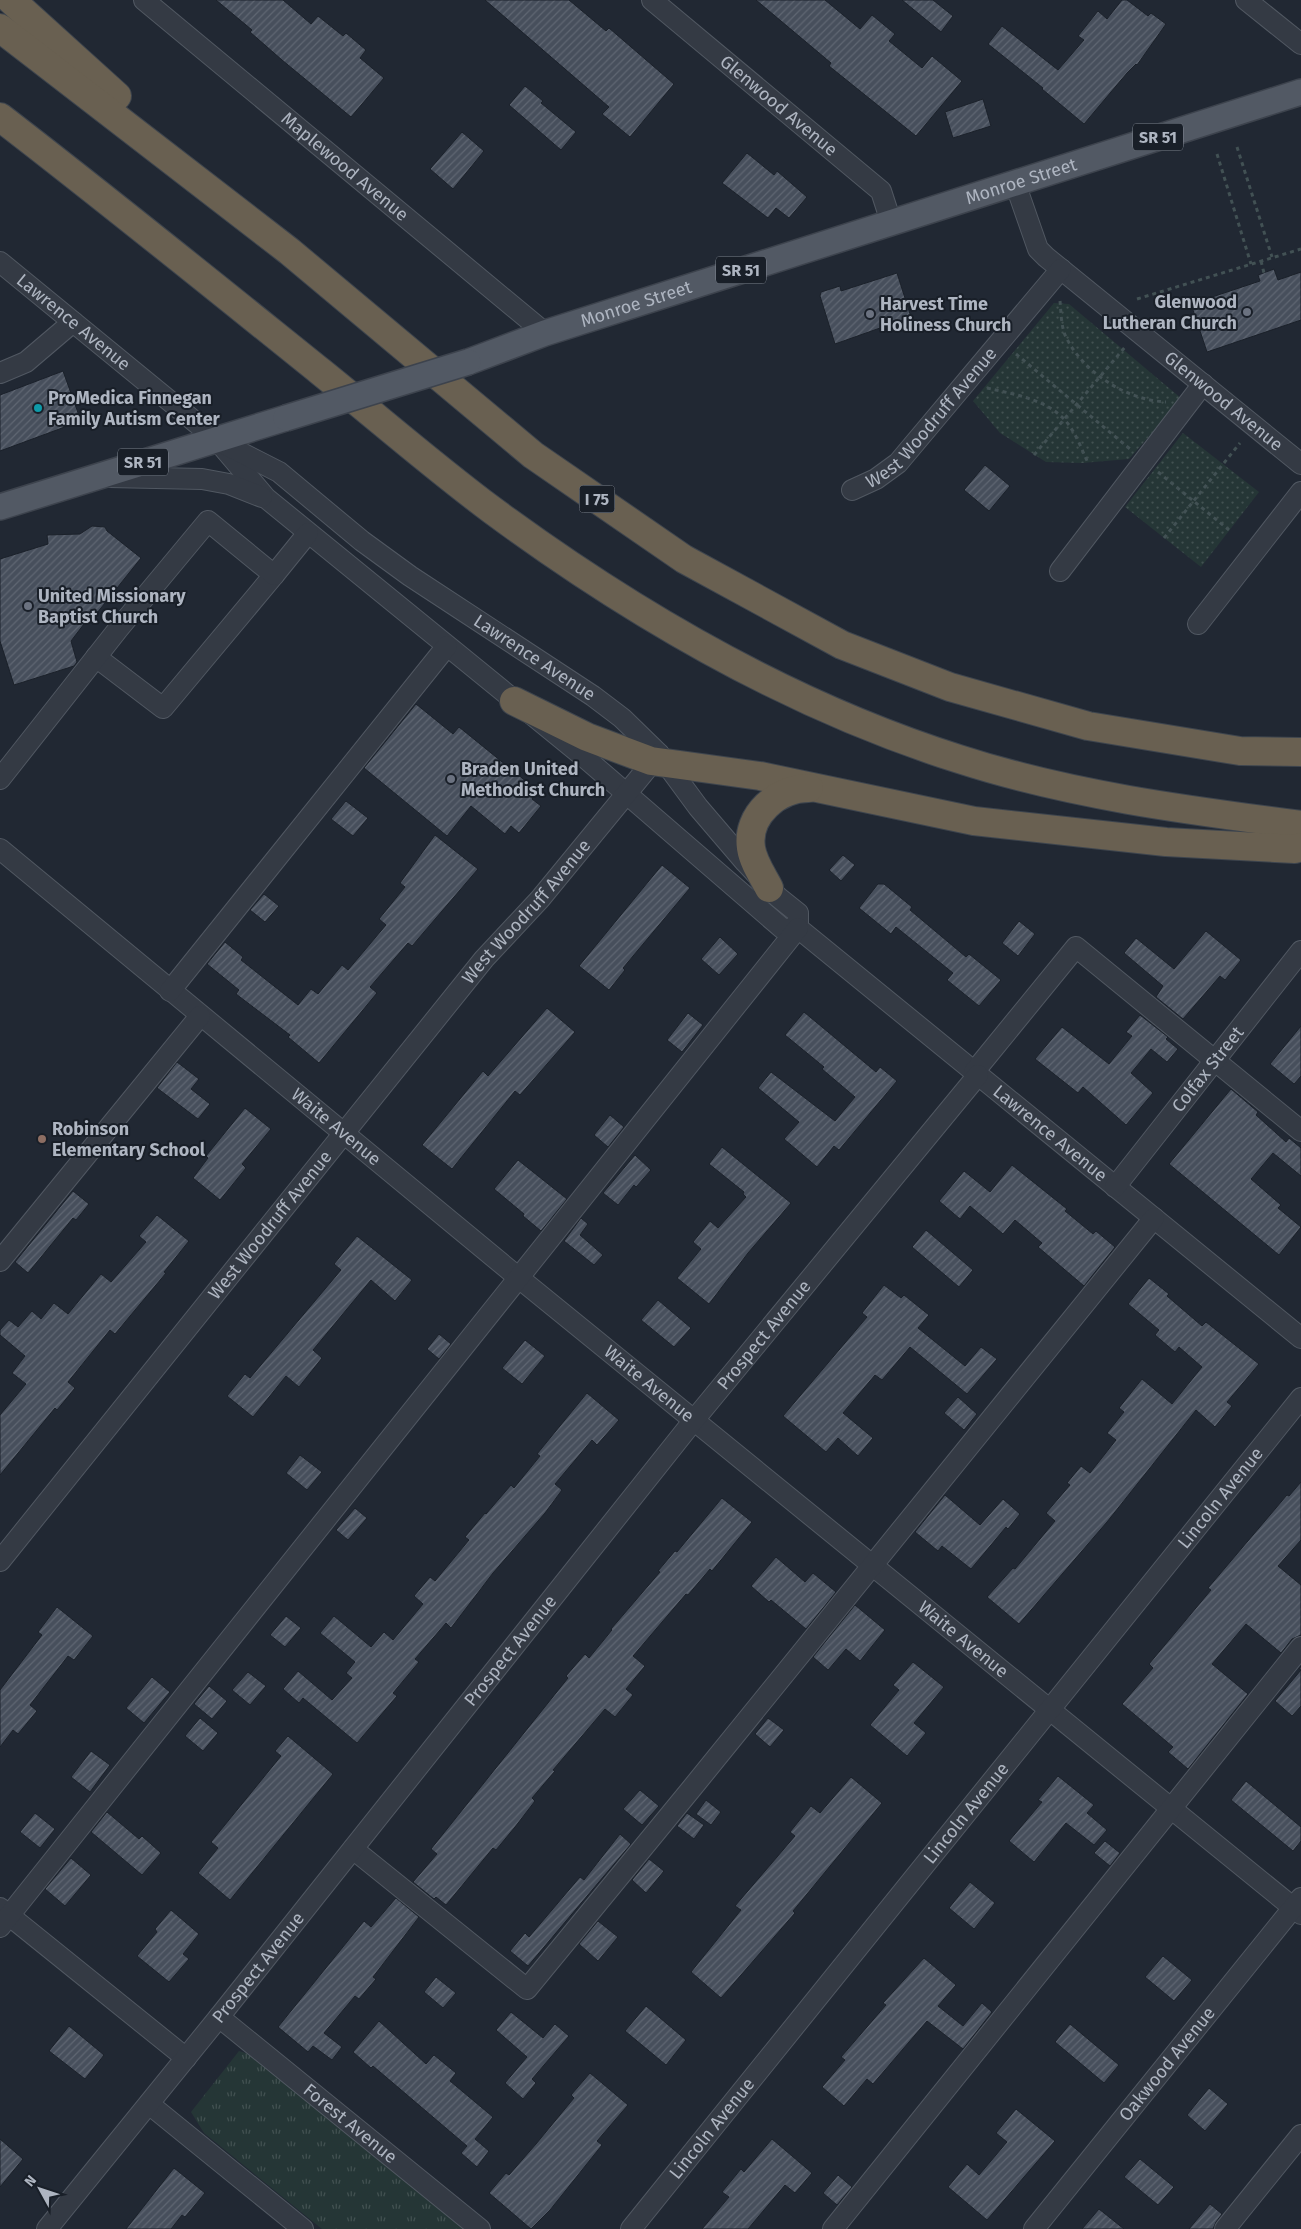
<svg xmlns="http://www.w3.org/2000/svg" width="1301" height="2229" font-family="'Fira Sans',sans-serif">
<defs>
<pattern id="grass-tufts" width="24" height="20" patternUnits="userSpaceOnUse" patternTransform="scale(1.25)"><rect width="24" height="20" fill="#253636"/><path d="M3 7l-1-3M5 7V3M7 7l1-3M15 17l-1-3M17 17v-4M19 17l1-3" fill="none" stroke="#425151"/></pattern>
<pattern id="park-dots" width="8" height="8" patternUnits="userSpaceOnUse" patternTransform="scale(1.25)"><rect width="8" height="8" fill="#253636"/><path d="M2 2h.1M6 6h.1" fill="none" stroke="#425151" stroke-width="1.8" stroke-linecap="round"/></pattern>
<pattern id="building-hatch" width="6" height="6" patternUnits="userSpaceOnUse" patternTransform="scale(1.25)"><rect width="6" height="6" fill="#474f5c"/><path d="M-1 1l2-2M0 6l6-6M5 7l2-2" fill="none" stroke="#5f6672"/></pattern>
</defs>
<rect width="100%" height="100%" fill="#212833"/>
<path fill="url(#grass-tufts)" d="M239,2051l19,6 209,172h-145l-118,-96 -13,-21z"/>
<g fill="url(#park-dots)">
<path d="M1054,303l15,1 113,95 -53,60 -47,4 -36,-1 -46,-29 -27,-32z"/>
<path d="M1183,433l76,59 -58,75 -76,-60z"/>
</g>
<g fill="url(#building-hatch)" stroke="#1b212a">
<path d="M216,0h67l28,24 7,-8 25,20 3,-3 20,17 -6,8 24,20 -33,39 -69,-57 -32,-28 2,-2z"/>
<path d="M485,0h84l37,31 3,-3 65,56 -44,53 -28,-23 7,-7z"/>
<path d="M756,0h69l35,29 12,-14 23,19 -6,7 33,27 10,-12 30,25 -46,55 -87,-70 2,-3z"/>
<path d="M902,0h31l20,16 -12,16z"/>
<path d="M1122,0h5l21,16 3,-3 15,11 -29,41 -1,-1 -9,9 -43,51 -42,-35 1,-1 -55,-44 14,-18 56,44 26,-30 -6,-4 20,-25 9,8z"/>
<path d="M525,86l18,15 -2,2 35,29 -15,18 -52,-45z"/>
<path d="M983,99l8,27 -38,12 -8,-26z"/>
<path d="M462,132l22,19 -31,38 -23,-20z"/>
<path d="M747,153l27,22 3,-4 30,26 -18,21 -13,-10 -8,10 -46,-35z"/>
<path d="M1274,269l4,11 23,-8v48l-94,32 -16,-48 69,-23 -2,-6z"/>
<path d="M897,273l14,44 -76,27 -15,-48 1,-4 19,-6 1,5z"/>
<path d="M63,371l18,50 -81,30v-56z"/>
<path d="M985,465l25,21 -21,25 -25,-21z"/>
<path d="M92,526l13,1 2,4 34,27 -44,55 -3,-2 -23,30 6,21 -3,4 -60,19 -14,-44v-82l48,-15 -1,-9 33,-1z"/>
<path d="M416,704l37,30 6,-7 79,64 -6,8 9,7 -22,27 -8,-7 -6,8 -34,-28 -24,30 -83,-68z"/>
<path d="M346,801l22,17 -15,18 -22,-17z"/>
<path d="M435,835l43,34 -66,77 -4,-3 -38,44 7,6 -58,70 -31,-26 2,-2 -54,-41 3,-4 -32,-26 18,-22 18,15 -2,3 57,45 13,-16 7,5 24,-29 6,5 38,-45 -7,-6 26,-32 -5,-4z"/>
<path d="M843,855l12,10 -14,16 -12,-11z"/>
<path d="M662,865l28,23 -67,80 2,2 -16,20 -30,-24z"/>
<path d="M878,884h6l28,23 -2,3 56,47 3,-3 32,26 -22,26 -32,-26 6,-7 -57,-46 -5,7 -32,-26z"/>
<path d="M264,894l15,12 -14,16 -15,-12z"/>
<path d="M1019,921l16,13 -17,22 -16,-13z"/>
<path d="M1206,931l35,29 -16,20 -5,-4 -37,43 -27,-22 7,-11 -39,-33 12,-15 38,31z"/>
<path d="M720,937l18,17 -19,21 -18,-16z"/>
<path d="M547,1008l28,24 -55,63 -5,-4 -63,78 -30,-24 61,-74 5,5z"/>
<path d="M804,1012l72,60 4,-5 17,14 -58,69 -5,-4 -17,21 -33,-28 15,-17 -41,-34 13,-16 64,49 20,-24 -33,-28 2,-2 -39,-32z"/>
<path d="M688,1013l15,12 -21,27 -15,-12z"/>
<path d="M1140,1015l28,22 -2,2 12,10 -11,13 -16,-13 -20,24 22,20 -27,32 -43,-38 -5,6 -43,-34 27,-32 47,37 23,-28 -6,-4z"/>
<path d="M1301,1026v50l-7,8 -24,-20z"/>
<path d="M177,1062l22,17 -8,10 19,15 -12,15 -41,-31z"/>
<path d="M1231,1089l27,23 -2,3 30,27 3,-4 12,10v28l-28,-23 -22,26 30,26 -3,3 23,19 -22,28 -110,-91z"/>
<path d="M245,1108l26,21 -29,35 4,4 -26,32 -27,-22 15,-20 -2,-2z"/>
<path d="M610,1115l14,12 -16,20 -14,-12z"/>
<path d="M722,1147l69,56 -43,50 -39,51 -32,-26 24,-29 -8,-7 17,-21 8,7 28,-31 -3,-3 1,-2 -35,-28z"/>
<path d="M635,1155l16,15 -15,17 -2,-2 -16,20 -15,-12z"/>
<path d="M518,1160l49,39 -26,32 -18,-15 1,-2 -30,-25z"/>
<path d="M1012,1165l55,44 -2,2 28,23 3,-3 19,16 -31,39 -46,-39 4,-4 -27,-23 -12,14 -33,-28 -10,13 -21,-18 25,-30 26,21z"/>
<path d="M73,1191l16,13 -13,16 -3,-2 -45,55 -13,-11z"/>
<path d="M157,1215l32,26 -25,31 2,1 -51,61 -5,-4 -42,52 7,6 -18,22 -2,-2 -55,67v-60l26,-31 -14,-11 13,-17 -25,-21v-5l9,-10 9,7 14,-16 9,8 13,-16 14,11 33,-40 10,8 35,-40 -7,-6z"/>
<path d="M581,1218l7,6 -8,11 23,20 -9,10 -30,-24z"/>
<path d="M926,1230l47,40 -14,17 -47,-40z"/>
<path d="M357,1236l55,44 -17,21 -24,-21 -58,70 9,8 -23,29 -13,-11 -33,41 -26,-21 18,-22 5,4 91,-108 -7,-6z"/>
<path d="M1149,1278l20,16 -2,2 35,30 4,-4 53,42 -32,38 5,4 -17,21 -19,-17 -89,112 -88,102 -32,-27 26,-29 2,1 40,-48 -9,-8 24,-28 -3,-2 14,-17 9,7 26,-33 -9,-7 17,-21 -5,-4 23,-29 30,25 30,-37 -23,-20 -4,5 -20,-17 4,-5 -31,-26z"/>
<path d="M884,1285l17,13 3,-3 25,20 -11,13 47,38 16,-19 16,12 -30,35 -57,-47 -28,33 -7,-5 -32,38 30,25 -15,18 -20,-18 -12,14 -43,-36 84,-99 -5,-4z"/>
<path d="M658,1300l33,28 -17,19 -33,-27z"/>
<path d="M439,1334l12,10 -12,15 -12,-10z"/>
<path d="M525,1340l20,16 -23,28 -20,-16z"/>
<path d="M587,1393l32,27 -22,25 -5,-5 -37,44 7,6 -17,23 -52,60 -42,55 -5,-5 -31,36 4,3 -26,31 4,3 -40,47 -54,-45 -4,5 -16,-14 15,-18 34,29 20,-22 -6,-5 9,-11 -35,-29 14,-17 37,31 13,-15 9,8 30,-36 -9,-8 16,-19 5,4 34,-41 -4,-3 20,-24 1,1 25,-29 3,3 26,-32 -3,-2z"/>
<path d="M958,1397l19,17 -13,16 -20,-17z"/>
<path d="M300,1455l22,17 -15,18 -21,-17z"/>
<path d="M1301,1482v58l-23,26 23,19v50l-9,4 -11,14 -35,-29 -34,40 36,30 -60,75 -20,-17 5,-5 -51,-43 31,-36 -4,-4 62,-74 -3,-2 79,-93 2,1z"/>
<path d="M945,1495l35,30 23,-26 17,15 -12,15 -2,-2 -35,42 -29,-23 -4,5 -23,-19z"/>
<path d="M722,1498l30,24 -40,49 -2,-2 -22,26 -2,-1 -53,62 12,10 -19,23 7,6 -18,22 -10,-8 -52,61 2,1 -23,27 3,3 -20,26 -19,23 -3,-2 -47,57 -10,-8 -2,2 -21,-17 24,-28 -6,-5 137,-171 -2,-2 19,-22 4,4 23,-28 -1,-1 49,-57 -2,-1 17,-20 2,1z"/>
<path d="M355,1508l12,10 -19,22 -12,-10z"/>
<path d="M776,1557l29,25 8,-9 23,19 -30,37 -35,-29 -2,2 -18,-16z"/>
<path d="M855,1605l30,25 -25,31 -14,-12 -18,21 -15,-13z"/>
<path d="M57,1607l36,29 -19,24 -6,-4 -38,49 7,6 -19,23 -5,-4 -13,17v-57l42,-55 -4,-3z"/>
<path d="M286,1616l15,12 -16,19 -15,-12z"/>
<path d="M913,1662l31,25 -30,36 12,10 -19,23 -37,-31 29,-35 -6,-5z"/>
<path d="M1301,1666v40l-9,10 -17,-15 26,-31 -2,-1z"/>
<path d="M248,1672l18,14 -16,19 -18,-15z"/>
<path d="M152,1677l18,15 -26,31 -18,-15z"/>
<path d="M209,1686l18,15 -15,18 -18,-15z"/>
<path d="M200,1718l18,15 -15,18 -18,-15z"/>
<path d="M768,1718l16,12 -14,17 -15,-13z"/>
<path d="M288,1736l45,38 -103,126 -32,-27 20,-25 -7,-6 70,-86 -6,-5z"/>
<path d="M91,1751l19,14 -20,27 -19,-15z"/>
<path d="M1058,1776l36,29 -7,8 20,17 -13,15 -28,-22 -32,39 -25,-21 33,-39 -4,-2z"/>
<path d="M851,1777l31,26 -89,108 2,2 -74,85 -30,-26 50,-62 -6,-4 60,-70 -5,-4 21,-26 9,7z"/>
<path d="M1246,1781l55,46v14l-8,10 -62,-51z"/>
<path d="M640,1790l19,16 -17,19 -19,-16z"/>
<path d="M706,1800l15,12 -10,13 -15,-11z"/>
<path d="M107,1812l32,27 3,-3 19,17 -19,22 -51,-43z"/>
<path d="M35,1813l20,16 -15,19 -20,-16z"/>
<path d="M687,1813l17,12 -10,14 -17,-13z"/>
<path d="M620,1834l11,10 -103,122 -18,-15 15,-18 4,4 51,-60 4,3z"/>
<path d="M1105,1841l15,12 -10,13 -16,-13z"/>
<path d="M71,1858l20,17 -26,31 -20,-17z"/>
<path d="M649,1859l15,12 -18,22 -14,-13z"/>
<path d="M970,1882l25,21 -21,26 -25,-21z"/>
<path d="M396,1898l23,19 -46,60 3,2 -17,20 -4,-3 -31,37 18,14 -10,13 -19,-14 -5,6 -30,-25 86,-106 7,6z"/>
<path d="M171,1910l28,24 -16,20 6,5 -20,23 -32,-26 20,-24 -2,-3z"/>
<path d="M598,1921l20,16 -20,24 -19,-17z"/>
<path d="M1163,1956l29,24 -18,21 -29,-24z"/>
<path d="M924,1958l32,27 -18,21 25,20 19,-23 10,9 -29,37 -36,-28 -54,63 -6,-5 -23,27 -22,-19 23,-27 -4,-3 45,-52 -3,-2z"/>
<path d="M436,1977l20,16 -13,15 -19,-16z"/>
<path d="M646,2006l40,34 -20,25 -41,-34z"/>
<path d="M511,2012l32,26 12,-14 14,12 -37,43 4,4 -13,16 -18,-16 22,-26 -31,-27z"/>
<path d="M379,2021l47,43 8,-9 22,18 -6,8 43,36 -18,22 14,12 -12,16 -16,-14 6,-7 -94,-80 -2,2 -18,-16z"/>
<path d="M1070,2024l49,41 -15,18 -49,-41z"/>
<path d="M69,2026l35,29 -19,24 -36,-28z"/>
<path d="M590,2073l38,32 -31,36 5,4 -52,65 -19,19 -42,-36 17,-20 3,2 27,-31 38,-46 -3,-3z"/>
<path d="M1209,2088l19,16 -23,27 -18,-16z"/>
<path d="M1016,2109l39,32 -68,79 -39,-33 19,-23 12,11 28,-33 -11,-9z"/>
<path d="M0,2139l23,20 -23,28z"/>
<path d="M772,2139l40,34 -17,20 -10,-8 -37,44h-46l27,-32 -7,-5 19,-23 3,3z"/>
<path d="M1140,2159l34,28 -16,18 -34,-28z"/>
<path d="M174,2168l31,25 -20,24 -3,-2 -11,14h-45z"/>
<path d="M838,2175l14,12 -15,18 -14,-12z"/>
<path d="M1210,2204l12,10 -6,8 -3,7h-24z"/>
<path d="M1099,2209l25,20h-42z"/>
</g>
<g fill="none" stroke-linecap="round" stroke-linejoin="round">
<defs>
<g id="minor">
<path id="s1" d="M144,0l401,333"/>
<path id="s2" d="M652,0l229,191 10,31"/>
<path d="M1246,0l55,44"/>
<path id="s3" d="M1015,183l23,66 8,8 255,207"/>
<path id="s4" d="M0,262l216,177 50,59 318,259 199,172 15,-1 503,410"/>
<path d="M0,373l26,-11 47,-40"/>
<path id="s5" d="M224,444l55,28 83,69 48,35 183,120 29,22 37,36 39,53 47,55 33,35 20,16v15"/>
<path d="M109,477l93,2 27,5 33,13"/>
<path id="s6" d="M852,490l24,-11 22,-16 163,-194"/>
<path d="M1060,571l143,-187"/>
<path d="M1198,624l103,-132"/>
<path d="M96,657l67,51 111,-133"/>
<path d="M0,779l119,-151 89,-107 66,54 34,-42"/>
<path id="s7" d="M0,849l519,429 782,636"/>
<path d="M170,991l277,-345"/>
<path d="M974,1072l102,-125 225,184"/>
<path id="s8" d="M1115,1187l186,-236"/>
<path d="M0,1261l200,-245"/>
<path id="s9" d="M0,1561l484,-602 56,-60 119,-145"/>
<path d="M353,1849l174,140 165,-201 462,-570"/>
<path d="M0,1908l186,150"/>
<path d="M0,1927l798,-999"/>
<path id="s10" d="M219,2017l261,212"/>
<path d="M149,2104l154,125"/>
<path id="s11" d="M47,2229l172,-212 475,-597 284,-345"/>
<path id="s12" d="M631,2229l670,-831"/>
<path d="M833,2229l468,-582"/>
<path id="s13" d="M1034,2229l267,-331"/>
<path d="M1225,2229l76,-94"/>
</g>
<g id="major">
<path id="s14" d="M468,362l77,-29 756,-241"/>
<path d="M0,507l286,-89"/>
</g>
<g id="highway">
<path d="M11,0l106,96"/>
<path d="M0,28l289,223 244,204 151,104 158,86 108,42 138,39 152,25 61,1"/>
<path d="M0,117c108,83 214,169 321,255 57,46 112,94 171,138 141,104 299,196 467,249 111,36 227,51 342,66"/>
<path d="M514,701l73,36 64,24 109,15 214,45 192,21 129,7 6,-2"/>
<path d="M769,888c-6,-12 -16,-26 -18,-40 -5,-33 27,-60 58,-60"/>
</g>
</defs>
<use href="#minor" stroke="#515862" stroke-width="22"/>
<use href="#major" stroke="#3d434d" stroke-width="28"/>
<use href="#highway" stroke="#3e454e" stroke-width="30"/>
<g stroke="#425154" stroke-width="3" stroke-dasharray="4 4" stroke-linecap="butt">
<path d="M1237,147l35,110"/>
<path d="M1217,154l34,110"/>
<path d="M1261,261l3,12"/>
<path d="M1137,299l164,-50"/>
<path d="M1060,301c1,10 1,24 5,34 17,37 61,65 101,67"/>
<path d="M1016,354l114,95"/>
<path d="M987,388c26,6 57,11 76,30 12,12 18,30 25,45"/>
<path d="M1034,455l91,-108"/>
<path d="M1158,472l71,58"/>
<path d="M1164,538l76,-95"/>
</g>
<use href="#minor" stroke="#343a44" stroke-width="20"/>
<use href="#major" stroke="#525964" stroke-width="25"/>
<use href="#highway" stroke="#696051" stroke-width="28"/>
<defs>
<path id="major-bridge" d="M286,418l182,-56"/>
</defs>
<use href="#major-bridge" stroke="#3d434d" stroke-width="28" stroke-linecap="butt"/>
<use href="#major-bridge" stroke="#525964" stroke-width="25"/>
</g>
<g fill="#6b7280" stroke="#191f28" stroke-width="2">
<circle cx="1247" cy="312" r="5"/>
<circle cx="870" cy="314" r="5"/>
<circle cx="28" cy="606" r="5"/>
<circle cx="451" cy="779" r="5"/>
</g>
<circle fill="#0f9aa8" stroke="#191f28" stroke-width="2" cx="38" cy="408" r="5"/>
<circle fill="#8d6e63" stroke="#191f28" stroke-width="2" cx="42" cy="1139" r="5"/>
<g text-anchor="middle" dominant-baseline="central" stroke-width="4" stroke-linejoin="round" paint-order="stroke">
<g fill="#191f28" stroke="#818893" stroke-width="1">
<rect x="1133" y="123.5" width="50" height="27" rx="4"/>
<rect x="716" y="256.5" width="50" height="27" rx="4"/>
<rect x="118" y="448.5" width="50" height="27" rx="4"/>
<rect x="579.5" y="485.5" width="35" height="27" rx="4"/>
</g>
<g font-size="16" font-weight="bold" fill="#aeb5c1">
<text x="1158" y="137">SR 51</text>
<text x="741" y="270">SR 51</text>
<text x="143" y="462">SR 51</text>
<text x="597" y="499">I 75</text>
</g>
<g font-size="18" fill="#aeb5c1" stroke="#191f28">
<text stroke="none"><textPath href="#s2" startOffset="165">Glenwood Avenue</textPath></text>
<text stroke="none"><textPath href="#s1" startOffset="261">Maplewood Avenue</textPath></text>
<text stroke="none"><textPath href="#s14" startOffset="582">Monroe Street</textPath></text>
<text stroke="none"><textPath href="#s14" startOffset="178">Monroe Street</textPath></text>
<text stroke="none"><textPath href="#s4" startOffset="95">Lawrence Avenue</textPath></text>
<text stroke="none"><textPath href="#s3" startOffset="310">Glenwood Avenue</textPath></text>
<text stroke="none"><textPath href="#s6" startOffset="109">West Woodruff Avenue</textPath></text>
<text stroke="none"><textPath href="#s5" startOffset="378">Lawrence Avenue</textPath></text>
<text stroke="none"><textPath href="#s9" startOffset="836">West Woodruff Avenue</textPath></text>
<text stroke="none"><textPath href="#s8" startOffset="150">Colfax Street</textPath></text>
<text stroke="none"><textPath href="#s7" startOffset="436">Waite Avenue</textPath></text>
<text stroke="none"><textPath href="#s4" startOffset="1370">Lawrence Avenue</textPath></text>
<text stroke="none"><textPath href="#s9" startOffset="431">West Woodruff Avenue</textPath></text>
<text stroke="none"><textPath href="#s11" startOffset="1146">Prospect Avenue</textPath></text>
<text stroke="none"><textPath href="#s7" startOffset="841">Waite Avenue</textPath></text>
<text stroke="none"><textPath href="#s12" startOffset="939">Lincoln Avenue</textPath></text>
<text stroke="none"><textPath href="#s7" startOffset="1246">Waite Avenue</textPath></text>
<text stroke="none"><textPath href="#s11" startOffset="741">Prospect Avenue</textPath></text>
<text stroke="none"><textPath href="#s12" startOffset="534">Lincoln Avenue</textPath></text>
<text stroke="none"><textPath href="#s11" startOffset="336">Prospect Avenue</textPath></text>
<text stroke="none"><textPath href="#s13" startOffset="212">Oakwood Avenue</textPath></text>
<text stroke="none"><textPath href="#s10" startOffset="169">Forest Avenue</textPath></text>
<text stroke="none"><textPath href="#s12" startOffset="129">Lincoln Avenue</textPath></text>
</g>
<g font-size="18" font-weight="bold" fill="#aeb5c1" stroke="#191f28" text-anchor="start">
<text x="1237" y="302" text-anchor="end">Glenwood<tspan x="1237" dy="21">Lutheran Church</tspan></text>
<text x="880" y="304">Harvest Time<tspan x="880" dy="21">Holiness Church</tspan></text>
<text x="48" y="398">ProMedica Finnegan<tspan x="48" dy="21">Family Autism Center</tspan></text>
<text x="38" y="596">United Missionary<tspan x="38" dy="21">Baptist Church</tspan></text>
<text x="461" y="769">Braden United<tspan x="461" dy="21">Methodist Church</tspan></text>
<text x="52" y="1129">Robinson<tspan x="52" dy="21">Elementary School</tspan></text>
</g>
</g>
<g transform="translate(40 2189) rotate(310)" stroke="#191f28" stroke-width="4" paint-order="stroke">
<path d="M0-4L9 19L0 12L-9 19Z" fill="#aeb5c1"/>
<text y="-8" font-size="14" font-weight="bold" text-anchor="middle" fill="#aeb5c1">N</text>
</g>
</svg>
